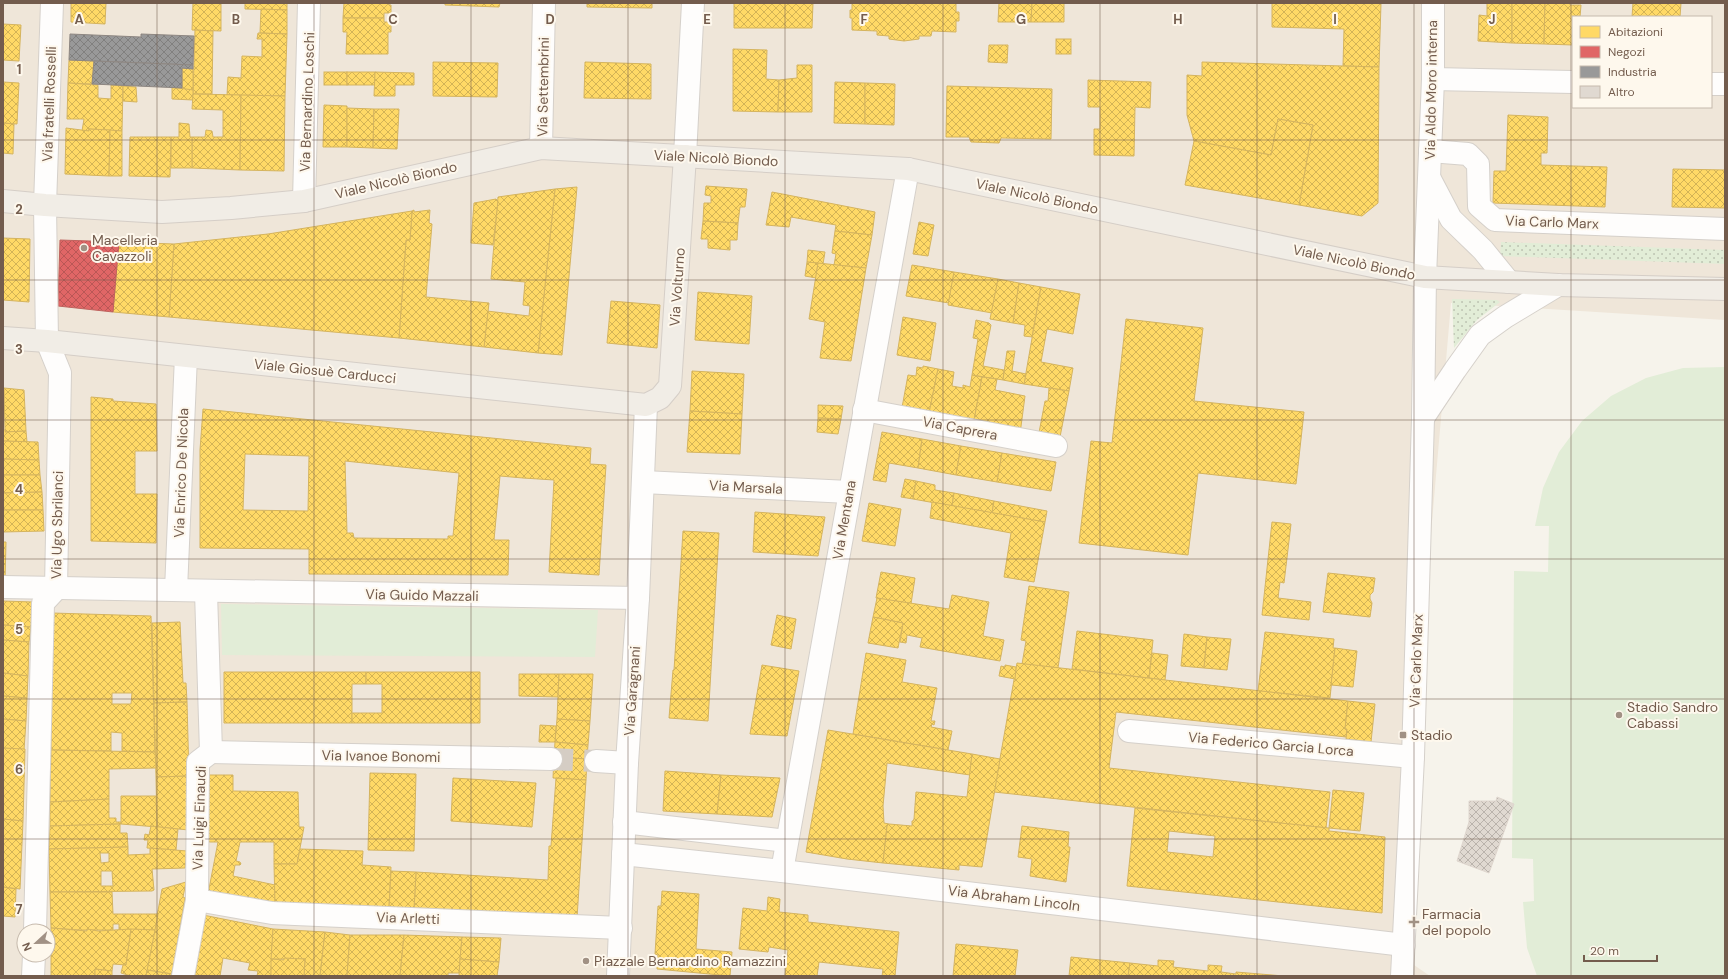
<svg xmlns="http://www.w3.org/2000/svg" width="1728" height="979" font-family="'DM Sans',sans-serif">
<defs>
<pattern id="grass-dots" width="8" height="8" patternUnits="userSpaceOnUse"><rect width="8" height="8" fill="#e2edd7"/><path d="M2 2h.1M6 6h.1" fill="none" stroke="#bcc3b1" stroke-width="1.8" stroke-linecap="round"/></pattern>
<pattern id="homes-cross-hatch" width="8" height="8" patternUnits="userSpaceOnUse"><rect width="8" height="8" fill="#ffd966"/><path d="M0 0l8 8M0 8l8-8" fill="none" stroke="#d3b356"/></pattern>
<pattern id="shops-cross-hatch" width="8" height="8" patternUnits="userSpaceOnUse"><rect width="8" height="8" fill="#e06666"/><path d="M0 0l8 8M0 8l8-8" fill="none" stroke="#ba5756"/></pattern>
<pattern id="industry-cross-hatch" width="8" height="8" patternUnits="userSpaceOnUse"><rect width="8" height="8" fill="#999"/><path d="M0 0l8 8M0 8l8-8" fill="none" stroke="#81807f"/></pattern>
<pattern id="building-cross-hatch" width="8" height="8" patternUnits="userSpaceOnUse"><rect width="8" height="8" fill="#e0d9d1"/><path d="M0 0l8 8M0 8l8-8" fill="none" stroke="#bab3ac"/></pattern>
</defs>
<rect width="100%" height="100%" fill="#f6f3eb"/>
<path fill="#efe6d9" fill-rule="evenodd" d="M3,3h1722v317l-274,-17 -27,311 -10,351 16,11h-1427zM1573,17h138v90h-138zM24,931h24v24h-24z"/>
<g fill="url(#grass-dots)">
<path d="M1501,242l224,8v14l-225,-8z"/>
<path d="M1452,299l45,1 3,2 -23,18 -23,28z"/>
</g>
<g fill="#e2edd7">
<path d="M1725,367v609h-188l-10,-28 -4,-46 11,-1 -1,-42 -21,-1 2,-287 34,1 1,-46h-14l8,-38 16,-36 23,-31 29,-25 35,-18 37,-10z"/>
<path d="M221,604l377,6 -3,47 -373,-2z"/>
</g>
<g fill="url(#homes-cross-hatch)" stroke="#d5b45e" fill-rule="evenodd">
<path d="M71,3h35l-1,21 -34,-2z"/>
<path d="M193,3h28v28l-29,-1z"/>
<path d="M245,3h42v7l-42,-1z"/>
<path d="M344,3h45v2h2v8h-7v5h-41z"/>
<path d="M445,3h55l-1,4 -54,-2z"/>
<path d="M587,3h65v5l-65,-1z"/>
<path d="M734,3h79l-1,25h-78z"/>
<path d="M852,3h104v9h3v9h-3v11l-24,-1 -1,5h-12v3l-15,2 -15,-2v-3l-12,-1v-4l-25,-1v-12h-2v-8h2z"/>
<path d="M999,3h33l-1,19h-33z"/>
<path d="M1032,3h32v19h-33z"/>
<path d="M1272,3h109l-2,64 -36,-1 1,-37 -72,-2z"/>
<path d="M1487,3h25v40l-34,-2 1,-26 8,1z"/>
<path d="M1512,3h33l-1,41 -32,-1z"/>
<path d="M1545,3h25v2h11l-1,12h-7v28l-29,-1z"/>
<path d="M1633,3h48l-1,14h-48z"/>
<path d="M261,9l26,1v24l-27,-1z"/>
<path d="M343,18h41v4h7v10h-3v22h-42l1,-22h-4z"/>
<path d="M3,24l18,1 -2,36 -16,-1z"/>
<path d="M195,30l18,1 -1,63h-19z"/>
<path d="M258,33l29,1 -2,62 -58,-1 1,-18 13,1 1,-22 20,1v-18h-5z"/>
<rect x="1056" y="39" width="15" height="15"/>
<path d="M989,45h19l-1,18 -19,-1z"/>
<path d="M733,49l34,1 -1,29 13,1 -1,32 -45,-1z"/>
<path d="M69,60l25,1 -2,23 -24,-1z"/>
<path d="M433,62l65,1 -1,34 -64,-1z"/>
<path d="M585,62l66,2v35l-67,-1z"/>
<path d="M1202,62l177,5 -1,136 -16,13 -63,-11 14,-80 -35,-6 -7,36 -77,-14 -7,-26v-40l15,1z"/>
<path d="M797,65h15v47h-34l1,-32 18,-2z"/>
<path d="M182,68l11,1v21h-11z"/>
<rect x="324" y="72" width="23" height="13"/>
<rect x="347" y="72" width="28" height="13"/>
<path d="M375,72l39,1v12h-19v11h-21z"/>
<path d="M1088,80l63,2 -1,26 -15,-1 -1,49 -40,-1v-26h6v-22h-12z"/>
<path d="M3,82l16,1 -2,41 -14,-1z"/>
<path d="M835,82l30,1v41l-31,-1z"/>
<path d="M68,83l30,2v13l13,1v-14l12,1 -1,45 -33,-2v2h-7l2,-12h-17z"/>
<path d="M865,83l30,1 -1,41 -29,-1z"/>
<path d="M123,86l13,1 1,15 -14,-1z"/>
<path d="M947,86l105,3 -1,50 -50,-1 -2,5 -28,-1 -2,-5h-23z"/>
<path d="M172,87l21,3v10l-21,-1z"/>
<path d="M193,94l48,1 -1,75 -48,-2v-31h13l1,-7 6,1 1,6h10v-27l-31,-1z"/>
<path d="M241,95l44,1 -1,75 -44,-1z"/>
<path d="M324,105l23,1v41h-24z"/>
<path d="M347,108l27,1 -1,39 -26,-1z"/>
<path d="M374,109h25l-2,40 -24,-1z"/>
<path d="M1508,115l40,2 -1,36h-6v12l66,2 -2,40 -112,-4 1,-32h12z"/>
<path d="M1278,119l35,6 -14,80 -114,-20 9,-44 77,14z"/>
<path d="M3,123l11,1 -1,30 -10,-1z"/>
<path d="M179,123l10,1 1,13h2v31h-21v-31h8z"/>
<path d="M66,128l23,3v-2l21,1 -1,46 -44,-2z"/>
<path d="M110,130l12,1v45h-13z"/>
<path d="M130,137h41l-1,40 -41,-1z"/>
<path d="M1673,169l52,1v38l-53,-1z"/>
<path d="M706,186l41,3 -2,18h-5l-2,16 -35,-2 1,-18h7v-7l-6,-1z"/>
<path d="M577,187l-15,168 -24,-2 17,-164z"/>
<path d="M555,189l-17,164 -54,-6 3,-36 42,5 1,-10 -7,-1 2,-23 -34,-3 7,-82z"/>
<path d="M772,192l103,20 -3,23 -37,-4 1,-6 -45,-8 -2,10 -23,-2z"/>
<path d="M496,199l2,2 -5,44 -22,-2 3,-40z"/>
<path d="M414,210v2l16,-2 -1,13 3,1 -6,73 63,6 -5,44 -85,-9 7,-98h4l2,-29z"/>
<path d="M412,211l-2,29h-4l-7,98 -230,-21 5,-73 94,-10z"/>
<path d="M703,221l35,2 -1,17h-7v10l-22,-2v-9h-7z"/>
<path d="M919,222l15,3 -6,31 -15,-2z"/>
<path d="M835,231l37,4 -6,33 -32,-3 2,-11 -4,-1z"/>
<path d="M3,238l27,1 -1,63 -26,-2z"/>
<path d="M119,242l55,2 -5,73 -56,-5z"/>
<path d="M808,250l17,2 -2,12 -16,-2z"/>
<path d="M807,262l11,1 -2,15 -11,-2z"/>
<path d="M818,263l48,5 -15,93 -31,-3 5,-36 -16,-3z"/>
<path d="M912,265l42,7 -5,31 -43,-7z"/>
<path d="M954,272l44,7 -6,34 -44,-8z"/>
<path d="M998,279l21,4 -6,40 -23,-4z"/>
<path d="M1019,283l22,4 -9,50 -8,-1 1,-11 -12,-2z"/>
<path d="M1041,287l39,7 -7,40 -26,-5 -6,33 32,6 -4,23 -45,-7z"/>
<path d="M698,292l54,4 -3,48 -54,-4z"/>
<path d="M611,301l49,4 -3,43 -50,-5z"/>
<path d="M903,317l33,6 -6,38 -33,-6z"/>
<path d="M1126,319l77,9 -9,73 110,11 -8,72 -98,-11 -10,82 -109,-12 12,-102 21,2z"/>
<path d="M976,320l13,3 2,2 -8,41 21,4 -1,10 -31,-5 6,-36 -5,-1z"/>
<path d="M1007,351h8l-3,20 14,3 -2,10 -21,-4z"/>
<path d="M923,366l15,3 -10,49 -27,-5 7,-38 8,1 1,-9 6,1z"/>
<path d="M938,369l16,3 -2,14 11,2v-3l7,2 2,-12 10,2 -9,49 -45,-8z"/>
<path d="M692,371l52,3 -2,40 -52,-3z"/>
<path d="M982,377l15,2 -2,11 30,6 -5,38 -47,-8z"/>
<path d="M4,388l20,2 2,41 -21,1z"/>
<path d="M1049,388l20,3 -10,51 -21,-4 7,-37h3z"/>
<path d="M91,397l22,2v2l43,3 1,47h-22v43h22l-1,49 -65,-2z"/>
<path d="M818,405l25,1 -2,13 -23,-1z"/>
<path d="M203,409l388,39 -1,16 16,1 -7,110 -50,-3 5,-92 -31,-2 -23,-2 -6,64h15l-1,35 -199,-1v-25l-109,-1v-98zM245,454l64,2 -1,55 -65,-1zM345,461l114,12 -6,63h-5v3l-94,-1 -1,-5h-6z"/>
<path d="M690,411l52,3 -2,40 -53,-2z"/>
<path d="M818,418l23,1 -3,15 -21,-2z"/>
<path d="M3,430h3l-1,2 21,-1 1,11 -24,-1z"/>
<path d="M882,432l40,7 -4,29 -29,-5 -3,19 -13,-2z"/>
<path d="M922,439l39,7 -5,29 -38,-7z"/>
<path d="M3,441l35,1 1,18 -36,-1z"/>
<path d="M961,446l41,7 -5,29 -41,-7z"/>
<path d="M1002,453l54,9 -5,29 -54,-9z"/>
<path d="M3,459l36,1 1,15h-37z"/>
<path d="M3,475h37l2,17 -39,1z"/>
<path d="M905,479l11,2 -3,18 -12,-2z"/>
<path d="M916,481l19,4v5l19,3 -2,13 -39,-7z"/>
<path d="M42,492l1,18h-40v-17z"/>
<path d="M954,493l40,8 -2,12 -40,-7z"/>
<path d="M994,501l53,10 -2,11 -53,-9z"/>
<path d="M932,502l113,20 -11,60 -30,-5 7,-44 -81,-15z"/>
<path d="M869,503l32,6 -6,37 -33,-5z"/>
<path d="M3,510h40l1,21 -41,1z"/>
<path d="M755,512l70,5 -7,39 -65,-4z"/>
<path d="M1272,522l19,2 -7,59 -4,-1 -2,16 33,4 -2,18 -47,-5z"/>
<path d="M683,531l36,2 -11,188 -39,-3 4,-48h1z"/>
<path d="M3,532v10h3l-1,39h-2z"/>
<path d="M881,572l34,6 -4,26 -35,-6z"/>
<path d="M1328,573l47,5 -2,14 -3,3v4l2,4 -2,14 -47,-5z"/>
<path d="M1029,586l40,6 -11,76 -36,-4 4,-23 -5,-1z"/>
<path d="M952,595l37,7 -6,34 21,4 -4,21 -80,-14 2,-9 -15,-3 -1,8 -6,-1 3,-19 -30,-6 4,-19 72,11z"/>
<path d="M3,601l30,1 -2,25 -28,-2z"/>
<path d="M52,613l99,3 4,136 -33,-1v-18l-11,-1v19l-60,-1zM112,693h20l-1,11h-19z"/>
<path d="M777,615l19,4 -5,30 -20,-4z"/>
<path d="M873,617l30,6 -5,25 -30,-5z"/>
<path d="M180,622l3,61h3l1,19 -33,1 -2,-80z"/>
<path d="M3,625l28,2 -2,15 -26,-2z"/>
<path d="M1077,631l76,9 -4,38 -77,-9z"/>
<path d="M1265,632l69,7 -1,9h2l-5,50 -72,-7z"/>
<path d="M1184,634l23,3 -3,31 -23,-2z"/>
<path d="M1207,637l24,2 -4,31 -23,-2z"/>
<path d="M3,640l26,2 -1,34 -25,-3z"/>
<path d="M1335,648l22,3 -4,36 -22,-2z"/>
<path d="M866,653l40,7 -4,22 35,6 -6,33h4l-1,4 -2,-1 -1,3 21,4 -4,19 -95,-16z"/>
<path d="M1152,653l16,2 -3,25 -16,-2z"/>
<path d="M1017,663l331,38 -3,28h2l-1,8 -230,-25 -7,56 221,24 -4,36 -332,-36z"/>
<path d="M762,665l37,6 -12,65 -37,-2z"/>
<path d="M1005,665l11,2 -1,12 -16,-3 2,-10 4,1z"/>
<path d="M224,672h142v12h-14v39h-128z"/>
<path d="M366,672h114v51h-128v-10h30v-29h-16z"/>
<path d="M3,673l25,3 -1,22 -24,-2z"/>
<path d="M519,674h40l-1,23 -39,-1z"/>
<path d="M559,674h34l-3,47 -33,-2z"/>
<path d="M3,696l24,2 -1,23 -23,-2z"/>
<path d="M1348,701l27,3 -4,38 -25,-3 1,-10h-2z"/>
<path d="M187,702l2,74 -33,1 -2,-74z"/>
<path d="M3,719l23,2 -2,29 -21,-2z"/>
<path d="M557,719l33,2 -2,24 -33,-3z"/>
<path d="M540,725l16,1 -1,16h-16z"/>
<path d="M828,730l144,24 -2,21 -83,-12 -4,43 1,17 5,1 -2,2 -4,37 -36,-4 -41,-7z"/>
<path d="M555,742l33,3 -1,14 -33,-2z"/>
<path d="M3,748l22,1 -2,72 -20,-2z"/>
<path d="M51,750l104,2 1,16 -47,1v30l-59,3z"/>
<path d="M972,754l28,5 -18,108 -23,-2v5l-76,-7 4,-37 2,-2 23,2v-5h1l1,-2 2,-27 51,5z"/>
<path d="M554,757l33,2 -1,21 -33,-2z"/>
<path d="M665,771l56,4 -4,39 -54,-3z"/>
<path d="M370,773l46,1 -2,77 -46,-1z"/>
<path d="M206,775h27v16l65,1 1,35h5l-7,37h-23v-22h-34l-4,19 4,1 1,2 -1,1h-5l-2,11 42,9v20l-67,-11 10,-52h-13z"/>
<path d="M721,775l59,3 -8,39 -55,-3z"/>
<path d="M189,776v54l-32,-3 -1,-50z"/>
<path d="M453,778l83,5 -4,44 -81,-6z"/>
<path d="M556,778l30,2 -9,138 -163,-9 2,-37 132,8 1,-34h2z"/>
<path d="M1333,790l31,3 -4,38 -31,-3z"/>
<path d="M121,796h35l1,31 -36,-3z"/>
<path d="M109,799v19h7v4h5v2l-71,2v-24z"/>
<path d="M1135,808l194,20v3l56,6 -3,76 -255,-27zM1169,831l46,5 -2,21 -46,-5z"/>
<path d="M3,819l20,2 -3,68 -17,-2z"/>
<path d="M120,824v9h7l1,14 -79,2 1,-23z"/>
<path d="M151,826l27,3 -2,21 -29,-2 1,-8h-4l1,-6 4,1z"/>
<path d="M1022,826l47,6 -1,15h2l-4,35 -36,-6 2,-17 -14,-2z"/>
<path d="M128,847v8l22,-1v-6l37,3 -2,17 -33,1 2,21 -2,1 -102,1 -1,-43zM100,853h9v9l-8,1zM101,871h11l1,15h-12z"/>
<path d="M300,849l63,2 -1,14 29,2 -2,41 -114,-3 -1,-41h23z"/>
<path d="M391,871l25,1 -2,37 -25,-1z"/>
<path d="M186,882l-3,15 2,1 -13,76 -25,-4 15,-81z"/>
<path d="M3,887l13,2 -1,28 -12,-1z"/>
<path d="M662,891l37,3 -3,55 36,3 -2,24 -73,-7 1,-14 -3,-1 3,-48h3z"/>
<path d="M50,892h62l1,22h45l-3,16h-36v-6h-6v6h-34l-28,-2z"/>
<path d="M768,897l12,2 -1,13 29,3v7l91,10 -4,44h-13l1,-7 -64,-7 -2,14h-32l3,-26 -19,-3 -1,5 -29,-3 4,-41 24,3z"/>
<path d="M203,915l70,14 -2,47h-14l1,-5 -10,-1 2,-7 -27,-5 -3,18 -29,-1z"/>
<path d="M51,928l36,3v-2l11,2 33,-2 -5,36 -13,-1 -1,7 -17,-2v7h-44z"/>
<path d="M131,929l24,1 -9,46h-15l-10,-3 2,-8h3z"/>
<path d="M273,929l52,3 -5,44h-16l1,-17h-34z"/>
<path d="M325,932l25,3 -3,41h-27z"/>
<path d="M350,935h54l-4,41h-53z"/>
<path d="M404,935l58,2 -3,36h-11v3h-48z"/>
<path d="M462,937l39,1 -2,24 -39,-3z"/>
<path d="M956,944l62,6 -3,26h-62z"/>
<path d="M1071,957l59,6 -2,13h-59z"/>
<path d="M284,958l21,1 -1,17h-33v-17l13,1z"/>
<path d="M460,959l39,3 -2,14h-38z"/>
<path d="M1158,960l16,1 -1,6 35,4v-6l14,1 -1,6 15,2v-2l48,4h-156l2,-13 28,3z"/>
<path d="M95,969l17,2v5h-17z"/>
<path d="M147,970l25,4 -1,2h-25z"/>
</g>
<path fill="url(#shops-cross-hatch)" stroke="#bf635e" d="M60,240l59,2 -6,70 -55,-6z"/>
<g fill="url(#industry-cross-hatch)" stroke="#8e8782">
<path d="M70,34l71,3v-3l53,2 -1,29 -124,-5z"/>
<path d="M94,61l99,4v4l-11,-1v20l-90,-4z"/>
</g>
<path fill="url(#building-cross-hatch)" stroke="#dfd6ce" d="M1497,797l17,7 -25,69 -32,-12 12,-39v-21h27z"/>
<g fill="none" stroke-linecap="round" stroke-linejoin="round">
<path stroke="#d5cdc4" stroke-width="22" stroke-dasharray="22 11" stroke-linecap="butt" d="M551,759l45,2"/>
<defs>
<g id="minor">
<path d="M1433,79l140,3"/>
<path d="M1711,84h14"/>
<path d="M541,148l3,-145"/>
<path d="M1430,151l38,3 10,10 1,42 16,14 230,9"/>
<path d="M685,156l8,-153"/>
<path d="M1430,179l21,40 32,31 26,32"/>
<path d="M304,201l5,-198"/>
<path d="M864,410l192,36"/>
<path d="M1423,418l32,-48 25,-35 25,-18 53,-32"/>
<path d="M643,482l206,10"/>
<path d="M3,587l635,11"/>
<path d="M176,590l10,-234"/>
<path d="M1129,731l284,26"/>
<path d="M211,752l340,7"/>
<path d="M596,761l31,2"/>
<path d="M624,822l163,19"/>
<path d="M623,854l159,17 622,74"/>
<path d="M782,871l126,-702"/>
<path d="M197,900l75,13 349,15"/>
<path d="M35,931l8,-328 13,-14 4,-216 -13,-32 -2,-136 7,-202"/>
<path d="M33,976l1,-21"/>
<path d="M183,976l14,-76 1,-138 13,-10 -5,-160"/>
<path d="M618,976l9,-213 11,-165 8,-193"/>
<path d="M1402,976l11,-219 10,-339 2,-141 8,-198v-76"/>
</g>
<g id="major">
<path d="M3,201l42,4 117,7 69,-4 73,-7 237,-53 367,21 517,108 133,8 167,4"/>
<path d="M3,338l44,3 599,64 14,-7 10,-12 15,-230"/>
</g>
</defs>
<use href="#minor" stroke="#d5d0ca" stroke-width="24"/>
<use href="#major" stroke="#d5cec7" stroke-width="24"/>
<use href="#minor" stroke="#fefdfc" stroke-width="22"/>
<use href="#major" stroke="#f1ede6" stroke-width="22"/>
</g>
<path fill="none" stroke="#735c4d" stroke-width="1" stroke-opacity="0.55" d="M157,3v973M314,3v973M471,3v973M628,3v973M785,3v973M943,3v973M1100,3v973M1257,3v973M1414,3v973M1571,3v973M3,140h1722M3,280h1722M3,420h1722M3,559h1722M3,699h1722M3,839h1722"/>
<g fill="#a19184" stroke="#fef8ed" stroke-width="1.5">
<circle cx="84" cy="248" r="4"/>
<circle cx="1619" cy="715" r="4"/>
<rect x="1399" y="731" width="8" height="8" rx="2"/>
<path d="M1412 916h4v4h4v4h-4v4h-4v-4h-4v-4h4z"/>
<circle cx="586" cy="961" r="4"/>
</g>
<g text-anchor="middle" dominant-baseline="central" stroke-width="4" stroke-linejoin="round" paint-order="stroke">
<g font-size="14" fill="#735c4d" stroke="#fef8ed">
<text transform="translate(543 87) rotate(-89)">Via Settembrini</text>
<text transform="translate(1431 90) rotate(-89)">Via Aldo Moro interna</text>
<text transform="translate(307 102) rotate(-88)">Via Bernardino Loschi</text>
<text transform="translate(49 104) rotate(-88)">Via fratelli Rosselli</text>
<text transform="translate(716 158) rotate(3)">Viale Nicolò Biondo</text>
<text transform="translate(396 180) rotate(-13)">Viale Nicolò Biondo</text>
<text transform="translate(1037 196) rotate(12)">Viale Nicolò Biondo</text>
<text transform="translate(1552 222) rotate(2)">Via Carlo Marx</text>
<text transform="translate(1354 262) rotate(12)">Viale Nicolò Biondo</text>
<text transform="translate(677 287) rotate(-86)">Via Volturno</text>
<text transform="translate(325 371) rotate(6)">Viale Giosuè Carducci</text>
<text transform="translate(960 428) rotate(11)">Via Caprera</text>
<text transform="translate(181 473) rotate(-88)">Via Enrico De Nicola</text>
<text transform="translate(746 487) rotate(3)">Via Marsala</text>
<text transform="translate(844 520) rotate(-80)">Via Mentana</text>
<text transform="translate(57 525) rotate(-89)">Via Ugo Sbrilanci</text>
<text transform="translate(422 595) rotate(1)">Via Guido Mazzali</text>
<text transform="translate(1416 661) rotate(-88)">Via Carlo Marx</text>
<text transform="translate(632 691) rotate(-86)">Via Garagnani</text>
<text transform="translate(1271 744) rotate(5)">Via Federico Garcia Lorca</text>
<text transform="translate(381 756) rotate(1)">Via Ivanoe Bonomi</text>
<text transform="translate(199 818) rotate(-88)">Via Luigi Einaudi</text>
<text transform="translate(1014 898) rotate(7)">Via Abraham Lincoln</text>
<text transform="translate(408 918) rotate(2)">Via Arletti</text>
</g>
<g font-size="14" fill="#735c4d" stroke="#fef8ed" text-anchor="start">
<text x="92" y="240">Macelleria<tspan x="92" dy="16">Cavazzoli</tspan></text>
<text x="1627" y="707">Stadio Sandro<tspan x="1627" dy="16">Cabassi</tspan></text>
<text x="1411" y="735">Stadio</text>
<text x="1422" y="914">Farmacia<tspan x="1422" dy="16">del popolo</tspan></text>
<text x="594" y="961">Piazzale Bernardino Ramazzini</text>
</g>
</g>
<g font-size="13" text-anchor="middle" font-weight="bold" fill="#735c4d" stroke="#fef8ed" stroke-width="4" stroke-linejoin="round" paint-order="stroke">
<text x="79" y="24">A</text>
<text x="236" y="24">B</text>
<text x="393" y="24">C</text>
<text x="550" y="24">D</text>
<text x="707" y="24">E</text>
<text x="864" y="24">F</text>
<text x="1021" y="24">G</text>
<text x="1178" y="24">H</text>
<text x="1335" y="24">I</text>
<text x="1492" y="24">J</text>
<text x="19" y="74">1</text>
<text x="19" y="214">2</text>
<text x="19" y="354">3</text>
<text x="19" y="494">4</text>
<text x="19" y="634">5</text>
<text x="19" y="774">6</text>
<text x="19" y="914">7</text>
</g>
<rect width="1728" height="979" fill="none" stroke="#735c4d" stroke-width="8"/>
<rect x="1572" y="16" width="140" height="92" fill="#fef8ed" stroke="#c6baad"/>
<rect x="1580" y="26" width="20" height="12" fill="#ffd966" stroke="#c6baad"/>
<text x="1608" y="36" font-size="12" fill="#735c4d">Abitazioni</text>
<rect x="1580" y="46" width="20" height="12" fill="#e06666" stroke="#c6baad"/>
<text x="1608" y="56" font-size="12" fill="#735c4d">Negozi</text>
<rect x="1580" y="66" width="20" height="12" fill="#999999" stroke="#c6baad"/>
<text x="1608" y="76" font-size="12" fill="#735c4d">Industria</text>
<rect x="1580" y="86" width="20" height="12" fill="#e0d9d1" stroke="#c6baad"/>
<text x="1608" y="96" font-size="12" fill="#735c4d">Altro</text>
<g transform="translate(36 943) rotate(248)"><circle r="19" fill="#fef8ed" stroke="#c6baad"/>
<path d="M0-3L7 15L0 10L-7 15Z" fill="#a19184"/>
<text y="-6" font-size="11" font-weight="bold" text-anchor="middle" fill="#735c4d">N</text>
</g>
<path d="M1584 955v6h73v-6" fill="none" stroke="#735c4d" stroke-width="2"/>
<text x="1590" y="955" font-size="12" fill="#735c4d" stroke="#fef8ed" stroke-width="3" paint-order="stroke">20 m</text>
</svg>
